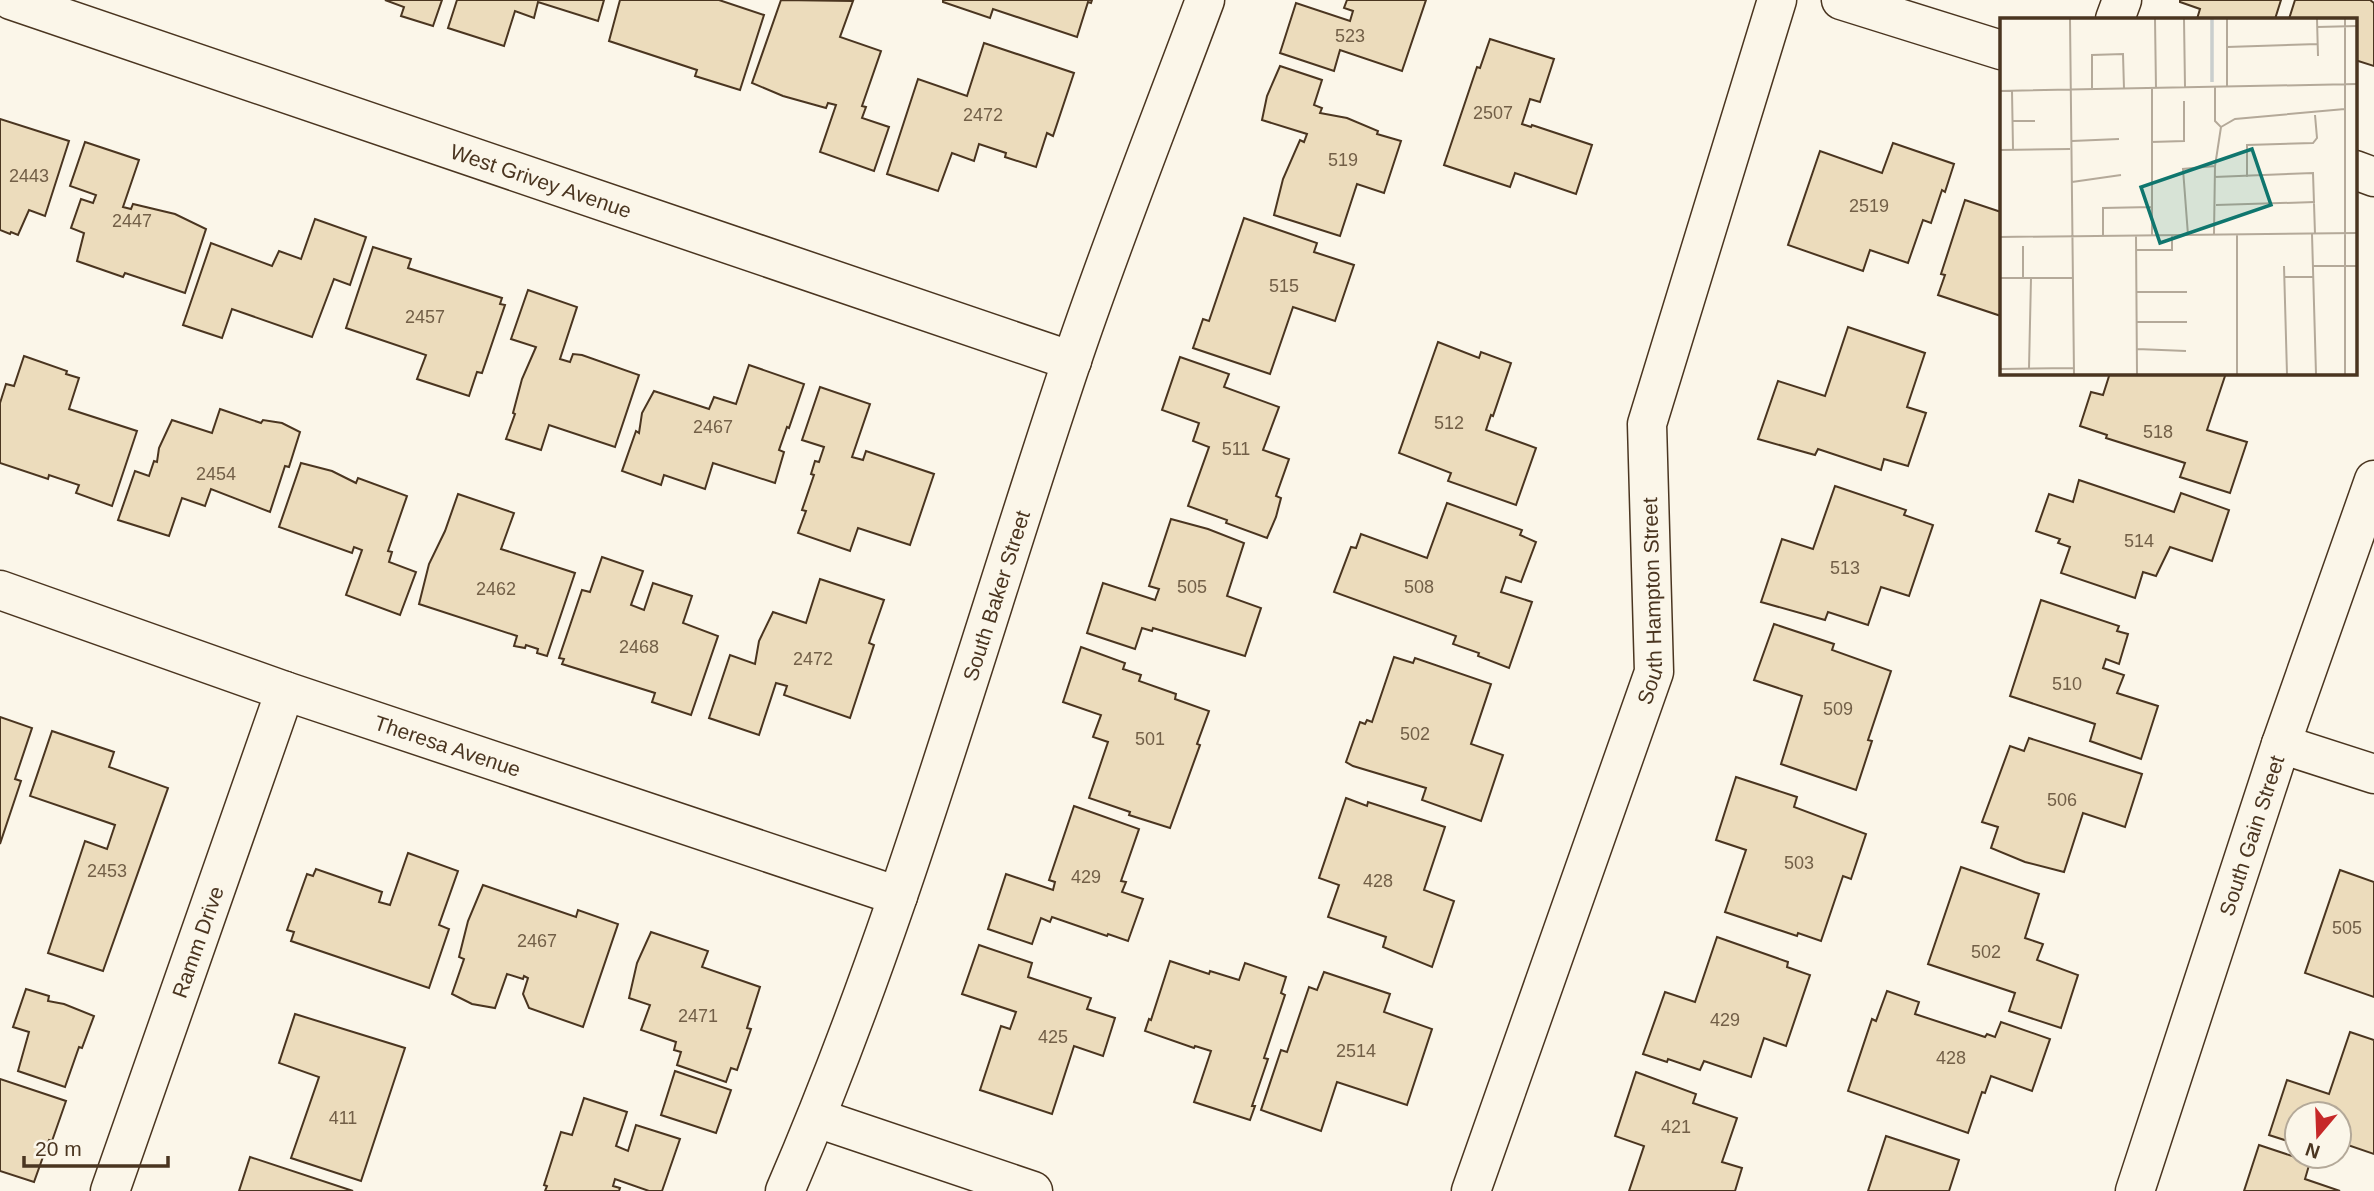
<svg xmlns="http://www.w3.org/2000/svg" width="2374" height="1191" font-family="Arial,sans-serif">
<rect width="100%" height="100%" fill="#fbf6e9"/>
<g fill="#ecdcbc" stroke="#4a3520" stroke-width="2">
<path d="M385,0h57l-9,26 -32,-10 3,-9z"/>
<path d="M457,0h147l-6,21 -60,-19 -4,16 -19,-7 -11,35 -56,-18z"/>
<path d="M620,0h99l45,15 -24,75 -45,-14 2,-6 -88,-29z"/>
<path d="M781,0l72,1 -13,36 41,14 -19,55 4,1 -4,11 27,9 -15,44 -54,-19 16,-47 -8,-2 -2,5 -43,-12 -31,-13z"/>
<path d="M943,0h149l-1,3 -3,-1 -11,35 -84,-28 -3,9 -47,-16z"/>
<path d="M1347,0h79l-24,71 -62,-21 -6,21 -54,-18 16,-50 54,18 3,-10 -9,-3z"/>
<path d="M2180,0h101l-6,19h-78l3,-10 -20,-7z"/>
<path d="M2295,0h75l4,3v63l-19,-6v-41h-66z"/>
<path d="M1490,39l64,20 -14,43 -10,-3 -8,25 9,3 1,-2 60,20 -16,49 -61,-21 -5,14 -66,-22 33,-98 3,1z"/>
<path d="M984,43l90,30 -21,63 -6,-3 -11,34 -31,-10 1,-4 -27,-9 -5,17 -22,-8 -14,38 -51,-17 31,-95 49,17z"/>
<path d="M1280,66l42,14 -8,25 8,3 -2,5 27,5 31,13 -1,3 24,7 -17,52 -27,-9 -17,52 -66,-21 9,-36 17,-39 4,2 3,-8 -45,-14 5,-24z"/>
<path d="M0,119l69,22 -24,75 -16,-6 -11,25 -7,-3 -1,2 -10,-4z"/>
<path d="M85,142l54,18 -16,47 8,2 2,-5 42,10 31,15 -21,64 -60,-20 -2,4 -46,-16 7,-28 -13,-5 10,-29 12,4 3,-8 -26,-9z"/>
<path d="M1893,143l61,21 -9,28 -3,-2 -11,33 -8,-3 -15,43 -38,-13 -7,21 -75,-26 32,-94 62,22z"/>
<path d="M1965,200l36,12v104l-63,-21 7,-20 -4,-1z"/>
<path d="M1244,218l73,25 -3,9 40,13 -19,56 -42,-14 -23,67 -77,-26 10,-29 6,2z"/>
<path d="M315,219l51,18 -16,48 -16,-6 -22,58 -80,-28 -10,29 -39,-13 28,-82 61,23 7,-15 22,8z"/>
<path d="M373,247l38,12 -3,9 94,30 -2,6 5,1 -23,68 -5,-1 -8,24 -52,-17 9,-24 -80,-27z"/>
<path d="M528,290l49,17 -17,52 10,3 3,-8 9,1 57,20 -24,72 -66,-22 -8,25 -35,-11 9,-25 -2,-1 9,-34 14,-32 -25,-8z"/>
<path d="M1848,327l77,26 -18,54 19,6 -18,53 -24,-7 -3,11 -63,-21 -3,6 -57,-16 20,-58 47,15z"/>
<path d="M1438,342l41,16 2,-6 30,11 -18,53 -2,-1 -5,15 50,18 -20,57 -68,-24 3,-8 -52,-20z"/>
<path d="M24,356l43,15 -1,3 13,4 -10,31 68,22 -25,75 -36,-13 3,-8 -30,-10 -1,4 -48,-16v-60l6,-19 8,2z"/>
<path d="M1180,357l49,17 -5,13 55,20 -16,43 26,9 -13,37 5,2 -5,19 -9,21 -41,-15 1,-3 -39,-14 21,-59 -16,-6 6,-18 -37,-13z"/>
<path d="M749,365l55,19 -15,44 -2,-1 -8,23 5,2 -9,31 -62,-20 -8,26 -41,-14 -3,10 -39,-14 14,-40 3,2 3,-20 12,-22 55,18 5,-12 22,7z"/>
<path d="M2110,373h116l-19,57 40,12 -17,51 -50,-16 5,-14 -79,-25 1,-3 -27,-9 11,-34 12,3z"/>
<path d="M820,387l50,17 -18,53 11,3 3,-9 68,23 -24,71 -52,-17 -8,23 -52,-18 8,-22 -4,-1 12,-35 -3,-1 4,-13 4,1 5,-15 -22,-7z"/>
<path d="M220,409l41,14 2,-3 19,3 18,9 -11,35 -4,-1 -15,46 -59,-23 -6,17 -23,-8 -13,38 -51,-16 17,-49 14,5 5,-15 3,1 2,-14 13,-28 40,13z"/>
<path d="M301,463l31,8 24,12 2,-5 49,18 -19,55 4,1 -3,10 27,10 -16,43 -54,-20 16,-45 -8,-3 -2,6 -73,-26z"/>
<path d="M2079,480l95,32 7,-19 48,17 -17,51 -42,-14 -14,29 -13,-4 -8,26 -74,-25 9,-26 -12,-4 2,-4 -24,-8 13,-37 24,8z"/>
<path d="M1835,486l71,24 -2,5 29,10 -24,71 -28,-9 -13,38 -40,-13 -3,8 -64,-18 21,-63 31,10z"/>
<path d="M458,494l56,19 -13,36 74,24 -28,83 -10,-3 1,-4 -12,-4 -1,3 -11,-2 3,-10 -98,-32 10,-40 16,-33z"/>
<path d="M1447,503l75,27 -2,5 16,7 -15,40 -15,-5 -5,15 31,10 -23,66 -31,-12 1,-3 -26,-9 3,-8 -122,-44 17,-45 5,1 5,-14 66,24z"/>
<path d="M1171,519l37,10 36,14 -17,53 34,12 -16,48 -92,-28 -1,3 -10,-3 -7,21 -48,-16 16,-50 52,17 4,-11 -10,-3z"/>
<path d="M602,557l41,14 -12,34 13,5 9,-27 39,13 -9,27 35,13 -27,79 -39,-13 3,-9 -93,-29 2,-5 -5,-1 23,-68 8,2z"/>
<path d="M820,579l64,21 -15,43 5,2 -24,73 -66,-23 3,-9 -11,-3 -17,52 -50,-17 21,-63 25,9 4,-23 14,-29 33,11z"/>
<path d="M2041,600l78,26 -2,5 11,3 -9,30 -13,-5 -3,9 21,7 -7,18 41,13 -17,53 -51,-18 5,-17 -85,-28z"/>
<path d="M1774,624l60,20 -2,6 59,21 -23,69 4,1 -16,49 -75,-26 21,-68 -48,-16z"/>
<path d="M1081,647l44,16 -2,6 18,6 -2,6 37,13 -1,5 34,12 -12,33 3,1 -30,83 -41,-13 1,-3 -41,-14 19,-56 -15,-5 8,-22 -38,-13z"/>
<path d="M1394,657l19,6 2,-5 76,26 -20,60 32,11 -22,66 -59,-21 4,-12 -73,-22 -7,-4 14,-40 5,2 2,-4 5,2z"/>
<path d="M0,717l32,11 -17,51 6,2 -21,63z"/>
<path d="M52,731l62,21 -5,15 59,21 -65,183 -55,-18 37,-112 22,8 8,-24 -85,-29z"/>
<path d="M2029,738l113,36 -17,53 -42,-14 -19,59 -39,-10 -34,-14 7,-21 -16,-5 28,-76 14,5z"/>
<path d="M1736,777l61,20 -3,10 72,27 -15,45 -8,-3 -22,65 -23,-8 -1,3 -72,-24 21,-62 -30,-10z"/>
<path d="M1346,798l21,8 1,-4 77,25 -21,63 30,11 -22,66 -49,-20 3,-10 -58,-20 11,-32 -20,-7z"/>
<path d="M1074,806l65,23 -18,52 5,1 -4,10 21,7 -15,42 -20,-7 -1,2 -55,-19 -2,5 -9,-4 -9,26 -44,-15 18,-55 47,16 2,-8 -6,-2z"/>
<path d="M408,853l50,18 -19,54 10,4 -20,59 -138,-47 3,-9 -7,-2 20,-56 6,2 3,-7 66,23 -3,10 11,3z"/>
<path d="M1961,867l78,27 -14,44 18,6 -6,16 41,15 -17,53 -52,-17 6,-18 -87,-29z"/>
<path d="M2340,870l34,12v115l-69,-24z"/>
<path d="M483,885l93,32 2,-7 40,14 -35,103 -54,-19 -6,-14 5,-16 -4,-2 -1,3 -16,-5 -12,34 -23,-4 -20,-10 12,-35 -5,-2 9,-36z"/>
<path d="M651,932l57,19 -6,16 58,20 -13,41 4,1 -14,41 -6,-2 -5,14 -49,-17 4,-13 -7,-2 2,-8 -35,-12 9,-25 -21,-7 8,-35z"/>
<path d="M1717,937l71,25 -1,5 23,8 -24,71 -22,-8 -13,39 -47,-16 -4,9 -32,-11 -1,3 -24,-8 22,-62 30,10z"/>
<path d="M979,945l53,18 -4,14 63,21 -4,11 28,9 -12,38 -29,-10 -22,68 -72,-24 21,-64 9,3 6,-17 -54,-18z"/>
<path d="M1170,961l39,13 1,-3 29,9 6,-17 41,14 -5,16 4,2 -21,63 4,1 -16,47h3l-5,14 -56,-18 17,-51 -16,-5 -1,2 -49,-17 4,-12 2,1z"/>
<path d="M1324,972l66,22 -6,18 48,17 -25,76 -70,-23 -16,49 -60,-21 20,-60 6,2 22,-65 8,3z"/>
<path d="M26,989l23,7 -1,5 16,3 30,12 -12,32 -3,-1 -14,40 -47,-16 11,-39 -16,-5z"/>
<path d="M1887,991l32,11 -4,12 70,23 2,-3 8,3 6,-15 49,17 -18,52 -41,-15 -6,17 -3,-1 -14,41 -120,-42 24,-72 4,2z"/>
<path d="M295,1014l110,34 -44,133 -70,-23 28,-81 -40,-14z"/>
<path d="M2350,1032l24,8v114l-35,-12v-28h-42v30l-28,-9 18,-55 42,14z"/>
<path d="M675,1071l56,19 -15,43 -55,-18z"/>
<path d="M1636,1072l60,22 -3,9 44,15 -15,44 20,6 -7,23h-106l15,-45 -29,-10z"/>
<path d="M0,1079l66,22 -14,40 -3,-1 -15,42 -34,-11z"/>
<path d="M584,1098l43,14 -11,34 12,5 8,-26 44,14 -18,52h-13l-34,-12 -2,7 7,2 -1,3h-74l2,-5 -3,-1 17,-53 11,3z"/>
<path d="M1886,1136l73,24 -10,31h-81z"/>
<path d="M2259,1145l51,17 -5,17 35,12h-96z"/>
<path d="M250,1157l103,34h-114z"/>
</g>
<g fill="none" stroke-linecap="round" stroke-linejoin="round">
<defs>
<g id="street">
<path id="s1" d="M11,0l1061,361"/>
<path d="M2115,19l7,-19"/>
<path id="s2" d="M0,590l285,101 613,205"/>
<path d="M2281,744l93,30"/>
<path d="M817,1118l216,73"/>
<path id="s3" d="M110,1191l175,-500"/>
<path id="s4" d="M785,1191c116,-268 193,-551 286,-828 41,-122 89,-242 134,-363"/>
<path id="s5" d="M1471,1191l183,-519 -7,-248 130,-424"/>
<path id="s6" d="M2135,1191l146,-447 93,-264"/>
</g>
<g id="secondary">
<path d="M1841,0l160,50"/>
<path d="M2355,170l19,7"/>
</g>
</defs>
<use href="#street" stroke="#4a3520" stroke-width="41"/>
<use href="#secondary" stroke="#4a3520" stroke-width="41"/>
<use href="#street" stroke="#fbf6e9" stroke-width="38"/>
<use href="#secondary" stroke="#fbf6e9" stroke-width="38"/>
</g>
<g text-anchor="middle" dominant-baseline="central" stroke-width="5" stroke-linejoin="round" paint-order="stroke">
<g font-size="18" fill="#725f47">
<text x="1350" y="36">523</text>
<text x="1493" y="113">2507</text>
<text x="983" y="115">2472</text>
<text x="1343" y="160">519</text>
<text x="29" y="176">2443</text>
<text x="1869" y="206">2519</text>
<text x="132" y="221">2447</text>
<text x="1284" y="286">515</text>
<text x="425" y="317">2457</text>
<text x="1449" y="423">512</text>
<text x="713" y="427">2467</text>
<text x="2158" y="432">518</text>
<text x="1236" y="449">511</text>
<text x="216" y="474">2454</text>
<text x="2139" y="541">514</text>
<text x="1845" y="568">513</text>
<text x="1192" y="587">505</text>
<text x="1419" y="587">508</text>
<text x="496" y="589">2462</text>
<text x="639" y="647">2468</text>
<text x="813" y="659">2472</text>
<text x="2067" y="684">510</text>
<text x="1838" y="709">509</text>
<text x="1415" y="734">502</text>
<text x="1150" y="739">501</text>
<text x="2062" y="800">506</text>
<text x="1799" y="863">503</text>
<text x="107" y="871">2453</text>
<text x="1086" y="877">429</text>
<text x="1378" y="881">428</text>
<text x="2347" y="928">505</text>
<text x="537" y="941">2467</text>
<text x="1986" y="952">502</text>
<text x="698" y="1016">2471</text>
<text x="1725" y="1020">429</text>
<text x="1053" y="1037">425</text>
<text x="1356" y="1051">2514</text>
<text x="1951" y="1058">428</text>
<text x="343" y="1118">411</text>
<text x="1676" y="1127">421</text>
</g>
<g font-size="21" fill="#4a3520" stroke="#fbf6e9">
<text stroke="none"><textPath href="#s1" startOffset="560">West Grivey Avenue</textPath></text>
<text stroke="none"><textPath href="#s4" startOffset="632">South Baker Street</textPath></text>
<text stroke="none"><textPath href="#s5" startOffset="621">South Hampton Street</textPath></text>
<text stroke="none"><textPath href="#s2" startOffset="474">Theresa Avenue</textPath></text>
<text stroke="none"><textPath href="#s6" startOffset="374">South Gain Street</textPath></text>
<text stroke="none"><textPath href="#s3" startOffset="264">Ramm Drive</textPath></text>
</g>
</g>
<g transform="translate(2000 18)">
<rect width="357" height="357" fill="#fbf6e9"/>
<path fill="none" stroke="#c9cecd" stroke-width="3.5" d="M212,1v63"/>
<path fill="none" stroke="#b4a999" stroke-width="2" d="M70,1l4,355M155,1l1,70M184,1l1,68M227,1v68M317,1l1,37M345,1v355M317,9l40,-1M227,29l91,-3M92,70v-33l31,-1 1,35M152,71v146M0,73l357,-7M12,73l1,58M12,103h23M221,109l14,-8 110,-10M72,123l47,-2M151,124l33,-1v-40M0,132l70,-1M214,159l99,-4 2,61M247,159v-32l66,-2 4,-5 -2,-23M72,164l49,-7M216,187l99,-3M214,216l1,-68 6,-39 -6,-6v-34M237,216v140M312,216l4,140M103,217v-27l49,-1M136,217l1,139M188,217l-5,-66 32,-3M0,219l357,-4M136,232h36v-15M284,248l3,108M312,248h45M285,259h29M0,260h72M23,260v-32M137,274h50M137,304h50M137,331l49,2M29,350l2,-90M0,351l73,-1"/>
<path fill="#0f766e" fill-opacity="0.15" stroke="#0f766e" stroke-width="3.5" d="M252,131l19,56 -111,38 -19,-56z"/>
<rect width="357" height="357" fill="none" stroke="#4a3520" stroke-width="3.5"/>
</g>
<g transform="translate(2318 1135) rotate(199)"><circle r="33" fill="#fbf6e9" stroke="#b4a999" stroke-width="2"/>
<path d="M0-5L12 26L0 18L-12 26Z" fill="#c62828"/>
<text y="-10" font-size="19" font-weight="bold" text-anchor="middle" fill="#4a3520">N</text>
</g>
<path d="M24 1156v10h144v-10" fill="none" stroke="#4a3520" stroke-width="3.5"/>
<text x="35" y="1156" font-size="21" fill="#4a3520" stroke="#fbf6e9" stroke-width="5" paint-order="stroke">20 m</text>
</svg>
